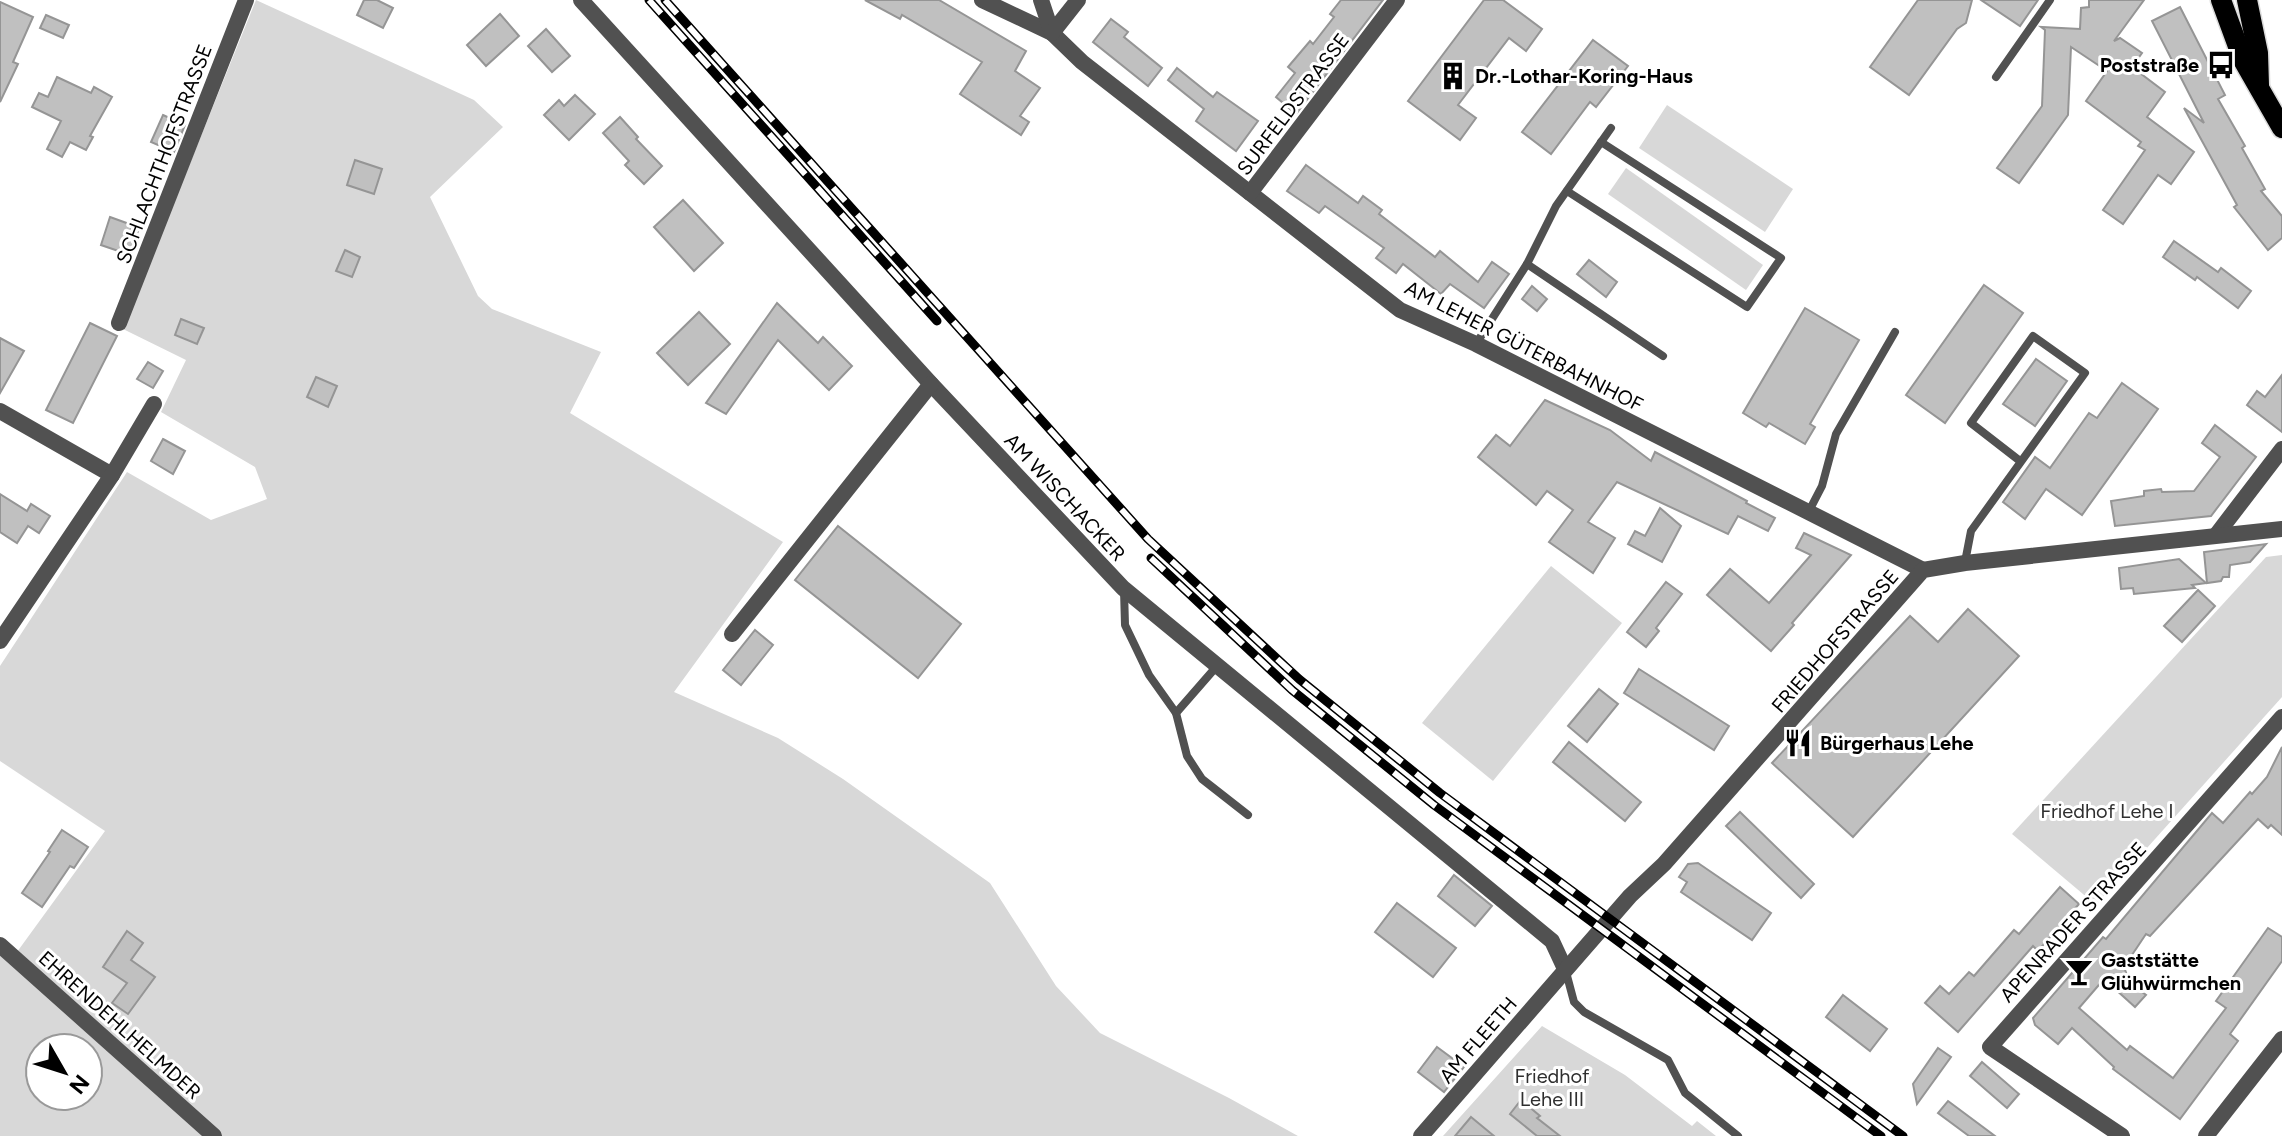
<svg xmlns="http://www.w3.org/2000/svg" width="2282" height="1136" font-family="Figtree,sans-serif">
<rect width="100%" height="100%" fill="#fff"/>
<g fill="#d8d8d8" fill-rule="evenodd">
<path d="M256,0l218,100 29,27 -73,70 48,99 14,13 109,43 -31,61 213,129 -109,150 104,46 65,41 147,104 66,103 44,47 129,65 69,38h-1298v-199l17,15 88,-121 -105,-70v-95l127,-194 84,48 56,-21 -12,-32 -94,-55 25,-52 -63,-31zM40,1048h48v48h-48z"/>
<path d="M1667,105l126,84 -28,43 -126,-84z"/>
<path d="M1626,168l137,97 -17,25 -138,-96z"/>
<path d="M2282,555v142l-186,208 -84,-71 254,-277z"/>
<path d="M1551,566l71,57 -129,158 -71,-58z"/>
<path d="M1542,1026l83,49 67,51 5,-5 19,15h-273z"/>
</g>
<g fill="#c0c0c0" stroke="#959595" stroke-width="2">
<path d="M364,0h13l16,8 -10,20 -26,-13z"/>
<path d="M865,0h74l87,51 -11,20 25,17 -20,28 9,6 -8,13 -61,-41 22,-32 -80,-47 -2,4z"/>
<path d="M1341,0h42l-87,114 -20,-17 19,-24 -7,-6 22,-26 3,3 21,-27 -4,-3z"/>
<path d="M1484,0h19l39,29 -16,22 -17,-13 -51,67 18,13 -16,22 -52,-39z"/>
<path d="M1918,0h54l-6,23 -9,6 -48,66 -39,-28z"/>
<path d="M1981,0h57l-18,26z"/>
<path d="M2089,0h55l-30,41 6,-3 22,15 -10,14 33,25 -18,25 47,35 -23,32 -13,-9 -35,49 -20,-14 42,-60 -7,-4 3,-4 -55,-41 21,-30 -36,-24 -3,68 -49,68 -22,-15 45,-62 3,-76 -4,-3 39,2 1,-21 8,-1z"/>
<path d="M0,2l33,15 -20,45 5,2 -18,38z"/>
<path d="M2180,7l45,88 -7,4 27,47 -3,2 23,41 -4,2 21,25v22l-14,12 -34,-43 3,-2 -53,-97 20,15 -52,-102z"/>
<path d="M500,14l19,22 -33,30 -19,-21z"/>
<path d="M46,15l23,10 -6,13 -23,-10z"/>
<path d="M1111,19l17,13 -4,5 38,31 -14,18 -55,-44z"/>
<path d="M546,29l24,27 -18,16 -24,-26z"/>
<path d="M1593,40l35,26 -32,41 -6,-5 -39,52 -29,-22z"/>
<path d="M1177,68l36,29 4,-5 41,29 -22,30 -40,-30 8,-12 -36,-29z"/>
<path d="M57,77l34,16 3,-6 18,10 -22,39 3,1 -7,13 -16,-8 -8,15 -15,-8 14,-28 -29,-14 7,-14 9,4z"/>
<path d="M575,95l20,19 -26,26 -25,-25 15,-15 5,6z"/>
<path d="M163,115l22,10 -11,27 -23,-10z"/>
<path d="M620,117l18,20 -2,2 26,27 -18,18 -19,-19 4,-4 -26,-28z"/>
<path d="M355,160l27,9 -8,25 -27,-9z"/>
<path d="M1306,165l52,38 5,-7 19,14 -3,4 56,43 5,-6 38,31 14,-20 17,12 -25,34 -34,-24 -9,10 -38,-30 -7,9 -20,-15 8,-10 -59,-42 -6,7 -32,-22z"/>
<path d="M683,200l40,43 -29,28 -40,-44z"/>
<path d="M110,217l22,8 -1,4 7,2 -8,24 -29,-10z"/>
<path d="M2174,241l44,31 3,-4 30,23 -13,17 -41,-31 -2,3 -32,-23z"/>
<path d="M345,250l15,7 -8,20 -16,-6z"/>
<path d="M1589,260l28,22 -11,15 -29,-23z"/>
<path d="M1984,285l39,28 -78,110 -39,-28z"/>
<path d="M1532,286l15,13 -10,12 -15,-12z"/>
<path d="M777,303l41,40 5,-6 29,29 -23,24 -51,-50 -52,74 -20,-11z"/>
<path d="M1805,308l54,32 -49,84 5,3 -10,17 -36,-21 -3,4 -23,-14z"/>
<path d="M699,312l31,32 -42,41 -31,-32z"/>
<path d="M181,319l23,9 -7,16 -22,-9z"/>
<path d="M90,323l27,13 -44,87 -27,-13z"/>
<path d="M0,338l24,13 -24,42z"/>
<path d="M2036,359l31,22 -32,45 -32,-22z"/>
<path d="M148,362l15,9 -10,17 -16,-9z"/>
<path d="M2282,375v57l-35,-27 10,-14 8,6z"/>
<path d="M316,377l21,9 -9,21 -21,-10z"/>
<path d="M2122,383l36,26 -76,106 -36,-26 -21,30 -22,-17 32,-45 15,11 39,-55 8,5z"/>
<path d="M1545,400l65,30 41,31 4,-9 92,49 -1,2 29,15 -7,13 -30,-15 -10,18 -111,-52 -29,40 27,16 -22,35 -44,-31 24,-32 -26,-19 -11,14 -58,-48 18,-22 14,11z"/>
<path d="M2215,425l41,32 -45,59 -96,10 -4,-25 33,-5v-5l17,-2 1,3 32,-1 26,-34 -18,-14z"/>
<path d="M163,439l22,12 -12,23 -22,-13z"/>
<path d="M0,494l27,17 4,-7 19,12 -11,17 -11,-7 -11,17 -17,-11z"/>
<path d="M1660,508l21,18 -19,36 -34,-18 7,-13 10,5z"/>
<path d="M838,526l123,98 -43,54 -123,-98z"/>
<path d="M1804,533l47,22 -59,68 2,2 -23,26 -64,-56 23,-26 39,34 42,-48 -15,-7z"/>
<path d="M2266,544l-16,18 -20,3 -1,12h-6l-2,4 -14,2 -3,-31z"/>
<path d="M2179,559l27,24 -14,2 3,3 -61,6 -1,-6 -12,1 -2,-21z"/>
<path d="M1666,582l16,12 -26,34 3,3 -13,16 -19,-15z"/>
<path d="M2198,590l17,16 -33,36 -18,-16z"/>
<path d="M1968,609l51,47 -166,181 -81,-74 138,-147 28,26z"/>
<path d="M755,630l18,15 -32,40 -18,-15z"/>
<path d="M1639,669l90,57 -15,24 -90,-57z"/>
<path d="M1599,689l19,15 -31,38 -19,-16z"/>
<path d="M1569,742l72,60 -16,19 -72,-59z"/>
<path d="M2282,747v88l-11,-10 -3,3 -10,-9 -108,117 -4,-2 -22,33 6,16 16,12 -11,12 -31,-28 -25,29 48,42 3,-4 43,32 53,-70 -10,-7 52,-73 14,9v24l-52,73 8,7 -58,78 -67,-50 1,-2 -42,-39 -14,16 -23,-19 -2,-7 70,-81 3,2 106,-126 11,10 27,-31 2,2 15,-17z"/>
<path d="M1740,812l74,72 -13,14 -75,-72z"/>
<path d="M62,830l26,17 -14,21 -4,-2 -28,41 -20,-14 28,-41 -2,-1z"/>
<path d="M1698,863l73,50 -19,27 -71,-48 6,-10 -8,-5 9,-13z"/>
<path d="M1454,875l38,31 -17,20 -37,-30z"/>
<path d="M2060,887l19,17 -41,47 -5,-5 -75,86 -33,-29 15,-17 9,8 20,-22 5,4 40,-46 5,4z"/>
<path d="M1397,903l59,45 -23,29 -58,-45z"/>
<path d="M127,931l16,12 -12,17 24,17 -27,37 -16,-11 15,-20 -24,-16z"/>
<path d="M1843,995l44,34 -17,22 -44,-34z"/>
<path d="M1437,1047l27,20 -20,25 -26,-20z"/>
<path d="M1938,1048l13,9 -34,47 -4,-20z"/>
<path d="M1982,1062l37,32 -12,14 -37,-32z"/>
<path d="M1521,1100l19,16 -3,2 23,18h-23l-27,-22z"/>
<path d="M1948,1101l47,35h-26l-31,-23z"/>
<path d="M1471,1117l23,19h-39z"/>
</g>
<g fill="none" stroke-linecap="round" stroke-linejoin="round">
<defs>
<g id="primary">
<path d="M2221,0l22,60 39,68"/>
<path d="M2247,0l11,53 1,32"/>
</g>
</defs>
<use href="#primary" stroke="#dbdbdb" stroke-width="23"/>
<g stroke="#515151" stroke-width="8">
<path d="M1996,77l54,-77"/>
<path d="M1567,191l180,116 34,-49 -180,-116"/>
<path d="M1527,264l136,92"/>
<path d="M1476,344l51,-80 29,-58 55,-78"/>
<path d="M1809,511l13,-25 14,-52 59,-102"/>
<path d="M1965,562l6,-31 114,-158 -52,-37 -62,87 49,38"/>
<path d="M1124,590l1,35 24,50 27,38 11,43 15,23 46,36"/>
<path d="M1176,713l41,-47"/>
<path d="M1566,972l8,30 10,10 84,48 17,33 53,43"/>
</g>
<g stroke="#515151" stroke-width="16">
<path d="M581,0l350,384 192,204 429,353 13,28"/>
<path d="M982,0l70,33 30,29 318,248 76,34 447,226"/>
<path d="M1041,0l11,33"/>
<path d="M1052,33l26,-33"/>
<path d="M1250,193l147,-193"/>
<path d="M119,323l127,-323"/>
<path d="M0,411l112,64"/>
<path d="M2217,534l65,-85"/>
<path d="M732,634l199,-250"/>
<path d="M0,641l112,-166 42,-71"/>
<path d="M0,945l214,191"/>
<path d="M1421,1136l209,-240 34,-32 259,-294 42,-7 317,-34"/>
<path d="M2122,1136l-132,-89 292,-330"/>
<path d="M2206,1136l76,-97"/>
</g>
<use href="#primary" stroke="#000" stroke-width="20"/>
<defs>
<g id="rail">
<path d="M649,0l288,321"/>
<path d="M665,0l483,539 151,140 141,114 463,343"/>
<path d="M1151,558l141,132 142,115 447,331"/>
</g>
</defs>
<use href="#rail" stroke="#000" stroke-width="9"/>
<use href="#rail" stroke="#fff" stroke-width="6" stroke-dasharray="18" stroke-linecap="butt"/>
</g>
<defs>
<symbol id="bus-bare" viewBox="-9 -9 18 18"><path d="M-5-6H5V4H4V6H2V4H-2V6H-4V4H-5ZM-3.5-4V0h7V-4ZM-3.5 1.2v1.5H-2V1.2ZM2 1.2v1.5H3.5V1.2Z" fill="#000" stroke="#fff" stroke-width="2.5" paint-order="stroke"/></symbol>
<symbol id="building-bare" viewBox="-9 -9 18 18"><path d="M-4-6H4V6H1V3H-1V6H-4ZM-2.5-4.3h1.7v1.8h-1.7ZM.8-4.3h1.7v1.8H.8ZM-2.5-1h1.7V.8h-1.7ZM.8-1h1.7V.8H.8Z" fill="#000" stroke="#fff" stroke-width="2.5" paint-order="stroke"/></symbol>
<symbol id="restaurant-bare" viewBox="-9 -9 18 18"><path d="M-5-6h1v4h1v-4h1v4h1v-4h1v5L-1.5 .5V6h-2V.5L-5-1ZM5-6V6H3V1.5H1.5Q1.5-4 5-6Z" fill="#000" stroke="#fff" stroke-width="2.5" paint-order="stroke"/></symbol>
<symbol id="bar-bare" viewBox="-9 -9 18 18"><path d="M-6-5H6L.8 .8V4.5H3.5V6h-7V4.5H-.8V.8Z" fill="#000" stroke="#fff" stroke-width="2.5" paint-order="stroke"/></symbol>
</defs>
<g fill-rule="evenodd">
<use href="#bus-bare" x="2201" y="45" width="40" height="40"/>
<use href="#building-bare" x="1433" y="56" width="40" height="40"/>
<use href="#restaurant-bare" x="1778" y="723" width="40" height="40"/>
<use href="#bar-bare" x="2059" y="952" width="40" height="40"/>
</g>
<g text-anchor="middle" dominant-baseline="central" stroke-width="6" stroke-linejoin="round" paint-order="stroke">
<g font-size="20" font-weight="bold" fill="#000" stroke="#fff" text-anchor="start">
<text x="2199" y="65" text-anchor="end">Poststraße</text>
<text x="1475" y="76">Dr.-Lothar-Koring-Haus</text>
<text x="1820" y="743">Bürgerhaus Lehe</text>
<text x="2101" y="960">Gaststätte<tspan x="2101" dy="23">Glühwürmchen</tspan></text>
</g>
<g font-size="20" fill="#000" stroke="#fff">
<text transform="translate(1293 104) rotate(-53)">SURFELDSTRASSE</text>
<text transform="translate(164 154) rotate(-69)">SCHLACHTHOFSTRASSE</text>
<text transform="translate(1524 346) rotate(27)">AM LEHER GÜTERBAHNHOF</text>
<text transform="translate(1065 497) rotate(47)">AM WISCHACKER</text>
<text transform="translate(1835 641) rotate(-49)">FRIEDHOFSTRASSE</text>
<text transform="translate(2073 922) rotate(-48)">APENRADER STRASSE</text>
<text transform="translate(120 1025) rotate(42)">EHRENDEHLHELMDER</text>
<text transform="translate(1478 1040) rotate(-49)">AM FLEETH</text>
</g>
<g font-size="20" fill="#2f2f2f" stroke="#fff">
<text x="2107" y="811">Friedhof Lehe I</text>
<text x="1552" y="1076">Friedhof<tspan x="1552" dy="23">Lehe III</tspan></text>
</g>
</g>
<g transform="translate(64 1072) rotate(129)"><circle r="38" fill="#ffffff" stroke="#999999" stroke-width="2"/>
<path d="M0-6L14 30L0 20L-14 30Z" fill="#000000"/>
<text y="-12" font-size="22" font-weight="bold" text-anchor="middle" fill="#000000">N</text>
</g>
</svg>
